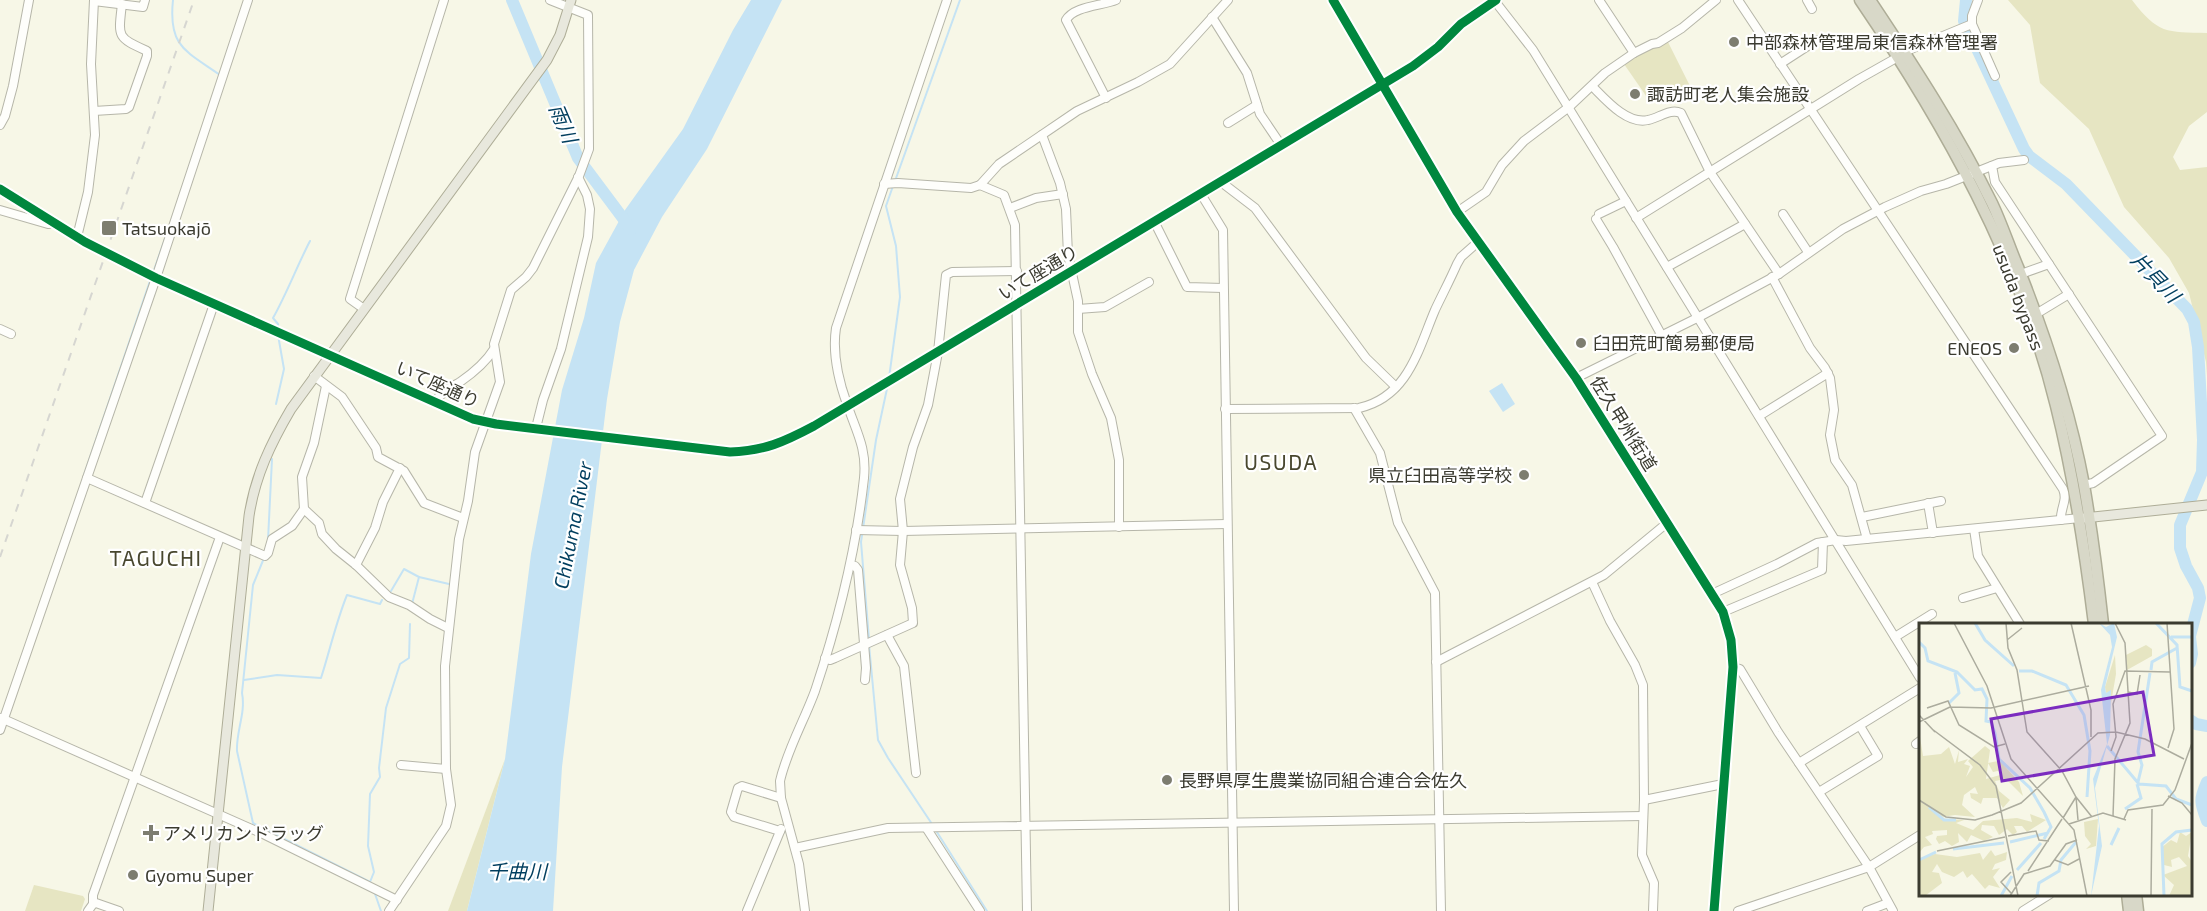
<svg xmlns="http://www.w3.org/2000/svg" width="2207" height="911" font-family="'Exo 2','Noto Sans JP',sans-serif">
<rect width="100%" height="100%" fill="#f7f7e7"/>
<g fill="#e6e5c2">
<path d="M2008,0h124c26,34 34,32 75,33v79l-18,14 -16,31 7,13 27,-3v209l-1,-14 -17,-69 -20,-35 -45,-51 -35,-78 -49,-46 -10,-58z"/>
<path d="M1667,40l25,50 -41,13 -27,-39z"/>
<path d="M505,759l-38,152h-19z"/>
<path d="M34,885l49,11 2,3 -4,12h-56z"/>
</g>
<g fill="#c5e3f4">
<path d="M751,0h31l-75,149 -45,68 -28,53 -14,52 -13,77 -45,368 -9,144h-86l38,-152 26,-205 31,-164 22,-72 12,-55 29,-53 58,-81 50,-99z"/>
<path d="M1502,383l13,21 -12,8 -14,-21z"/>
</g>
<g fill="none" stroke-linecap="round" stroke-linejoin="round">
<g stroke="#c5e3f4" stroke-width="2">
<path d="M173,0c-5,47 13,51 47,75v2"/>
<path d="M895,181l65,-181"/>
<path d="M153,273l14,-40"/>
<path d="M278,329v-5l-5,-6c14,-25 24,-52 37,-77"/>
<path d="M889,378l11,-81 -4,-51 -10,-40 7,-20"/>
<path d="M276,404l8,-35 -6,-34"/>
<path d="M84,475l67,-197"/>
<path d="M268,540l4,-81"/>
<path d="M264,558l-11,27 -11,108c4,20 -6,38 -5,58l16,72 117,59 1,2"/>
<path d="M391,591l13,-22 15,8"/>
<path d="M412,604l7,-27 30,7"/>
<path d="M869,639l-8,-97 15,-102 12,-56"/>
<path d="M869,645l9,95 10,18 44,66"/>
<path d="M244,680l33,-5 44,3c9,-28 15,-56 26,-83l33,9 2,-4"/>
<path d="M935,829l52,82"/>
<path d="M370,882l4,-10 -6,-26 2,-52 10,-17 -1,-9 7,-60 14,-44 9,-6 1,-34"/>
<path d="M374,891l7,20"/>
</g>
<g stroke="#c5e3f4" stroke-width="12">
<path d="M512,0l66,158 53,71"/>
<path d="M1966,0l-2,21 60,128 5,7 37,28 121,125 7,13 4,25 5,93 -1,32 -22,53v23l6,18 12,22 2,10 -10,38"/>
<path d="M2190,637l2,17 -2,9"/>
<path d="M2190,720l6,4 11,2"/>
<path d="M2207,782c-8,18 -7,20 0,39"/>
</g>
<defs>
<g id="minor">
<path d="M1333,0l124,212 119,166 147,234 8,28 2,27 -19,244"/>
<path d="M1494,0l39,50 387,628"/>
<path d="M1599,0l35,53"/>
<path d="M1738,0l325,489c5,12 -3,19 -2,31"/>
<path d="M1807,0l5,9"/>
<path d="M1978,0l-6,16v8l23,52"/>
<path d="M94,1l49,6 2,-7"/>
<path d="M1212,17l35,56 13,41 21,31"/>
<path d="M1904,52l68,-28"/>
<path d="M1780,64l37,-24"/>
<path d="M1592,86c13,13 35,39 56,34 11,-2 22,-12 33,-7l29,59 69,102"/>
<path d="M1106,98l-40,-78c8,-14 36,-14 50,-20"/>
<path d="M94,111l32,-2 3,-2 18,-51v-5c-30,-14 -29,-13 -25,-47"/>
<path d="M1228,123l29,-18"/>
<path d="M0,125l5,-9 8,-30 16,-86"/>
<path d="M1042,135l18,48 6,26 2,46 10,46v31l14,42 19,44 8,42v67"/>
<path d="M1992,166l3,16 167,254 -69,47 -9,2"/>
<path d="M1222,181l3,4 30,23 111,150 30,29"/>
<path d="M884,184l14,-1 73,5 9,-3 24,10 11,30 12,686"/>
<path d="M980,185l19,-21 78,-53 61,-29 32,-18 58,-64"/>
<path d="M0,189l85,53 71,36 317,141 23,5 234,28c34,-1 54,-10 84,-26l599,-360 25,-19 23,-23 35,-24"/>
<path d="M1201,194l22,36 11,681"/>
<path d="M1010,208l26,-10 27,-4"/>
<path d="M0,210l48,14 5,-1"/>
<path d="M1457,212l29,-20 16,-27 22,-24 45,-34 36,-34 29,-20 18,-9 6,-1 24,-15 34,-28"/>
<path d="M1599,214l27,-13"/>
<path d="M1783,214l25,38"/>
<path d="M1636,218l223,-139 39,-22"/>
<path d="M1596,219l17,28 49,89"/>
<path d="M1154,221l33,66 36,1"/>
<path d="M77,237l11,-45 7,-57 -4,-71 3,-64"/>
<path d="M1667,267l78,-43"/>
<path d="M2021,274l28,-10"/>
<path d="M1772,277l38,71 15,20 5,10 4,32 -4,25 5,25 17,25 15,54"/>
<path d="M364,309l-14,-10 94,-299"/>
<path d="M1078,309l27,-2 44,-25"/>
<path d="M2036,314l33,-20"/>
<path d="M0,329l11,5"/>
<path d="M314,376l28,21 34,51 2,9 26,14 20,32 39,15"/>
<path d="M1576,378l123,-61 80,-43 64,-45 42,-22 36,-16 25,-7 53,-21 25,-3"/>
<path d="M326,386l-12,57 -12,34 2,32 15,14 3,11 14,15 20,16 33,32 20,8 21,14 18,9"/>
<path d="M434,403c6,-10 16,-15 26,-21 13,-9 26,-20 34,-33"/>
<path d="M1354,408l26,45 18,70 37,70 6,318"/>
<path d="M1225,409l134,-1c49,-11 59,-58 76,-98 7,-15 15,-30 22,-46l4,-7 17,-15"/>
<path d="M1759,416l69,-43"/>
<path d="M536,428l7,-28 18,-51 27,-112 2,-28 -3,-14 -9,-18"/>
<path d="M87,478l178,78 3,-3 4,-14 20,-13 12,-17"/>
<path d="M145,503l69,-199"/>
<path d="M1928,503l5,30"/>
<path d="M1862,517l79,-16"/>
<path d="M1974,529l4,27 42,68"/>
<path d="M856,530l47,1 324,-7"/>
<path d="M356,565l19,-37 8,-26 17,-34"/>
<path d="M851,565l4,1 3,4 8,98 -1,12"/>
<path d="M1592,582l18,39 25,44 8,20 1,115 -2,55 12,28 -1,28"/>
<path d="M1712,594l65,-30 40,-21 19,-3 10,1 234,-23"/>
<path d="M1963,598l34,-10"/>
<path d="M1723,612l99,-42 1,-28"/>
<path d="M887,635l17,31 12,107"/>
<path d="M1895,637l37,-23"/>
<path d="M825,658l5,2 5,-2 78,-35 -1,-15 -12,-43 3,-34 -3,-32 13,-52 15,-42 10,-53 8,-77 6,-3 65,-1"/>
<path d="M1436,662l168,-87 63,-52"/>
<path d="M1733,667l7,2 38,63 91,135 24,44"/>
<path d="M1,718l262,116 134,66"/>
<path d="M0,730l156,-452 92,-278"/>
<path d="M1916,744l4,-3"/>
<path d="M1799,763l121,-75"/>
<path d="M401,765l45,4"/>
<path d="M1819,792l59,-36 -18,-30"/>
<path d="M1644,800l79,-16"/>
<path d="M927,829l53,82"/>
<path d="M780,831l-46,-14 -3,-5 7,-24 4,-2 39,12"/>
<path d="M795,848l93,-20 755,-12"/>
<path d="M93,904v-9l127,-358"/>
<path d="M88,911l5,-7 3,-1 23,8"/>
<path d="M389,911l57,-85 5,-21 -5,-36 -1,-103 14,-127 9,-38 7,-49 25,-70 -6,-38 17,-54 15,-13 7,-9 46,-92 10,-27 -1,-134 -38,-15"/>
<path d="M747,911l34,-82"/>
<path d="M805,911l-6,-47 -18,-66 -1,-17c7,-31 24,-60 35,-90 23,-69 41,-140 49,-213 3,-30 -8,-47 -17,-74 -9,-25 -15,-50 -11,-76l111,-328"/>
<path d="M1738,911l131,-44 51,-32"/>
<path d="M1867,911l21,-8"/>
<path d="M2023,911l27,-17"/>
</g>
<g id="major">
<path d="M2084,518l123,-13"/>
<path d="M208,911l41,-395c6,-40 22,-73 42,-107l256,-349 13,-25 11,-35"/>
</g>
<g id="highway">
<path d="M1860,0c85,125 160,259 196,406 18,72 29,145 38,218"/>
<path d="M1870,0c44,66 87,132 122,203 10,21 17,43 26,64 28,70 52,143 66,218 8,46 14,93 19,139"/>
<path d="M2127,894l2,17"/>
<path d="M2136,894l2,17"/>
</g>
</defs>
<use href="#minor" stroke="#b6b6a9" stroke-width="10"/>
<use href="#major" stroke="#aead97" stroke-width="11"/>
<use href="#highway" stroke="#aead97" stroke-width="13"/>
<use href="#minor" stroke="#fefefb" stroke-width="8"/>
<use href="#major" stroke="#e8e8dd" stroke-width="9"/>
<use href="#highway" stroke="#d8d8c8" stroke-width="10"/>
<path stroke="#d6d6d1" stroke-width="2" stroke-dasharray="8 8" stroke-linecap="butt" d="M0,557l194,-557"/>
<defs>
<g id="cycleway">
<path d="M1333,0l124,212 119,166 147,234 8,28 2,27 -19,244"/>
<path d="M0,189l85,53 71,36 317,141 23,5 234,28c34,-1 54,-10 84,-26l599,-360 25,-19 23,-23 35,-24"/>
</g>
</defs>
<use href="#cycleway" stroke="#fff" stroke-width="13"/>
<use href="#cycleway" stroke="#00873e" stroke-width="9"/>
</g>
<g fill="#7d7d70" stroke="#fff" stroke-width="2">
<circle cx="1734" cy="42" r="6"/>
<circle cx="1635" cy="94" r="6"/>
<rect x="101" y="220" width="16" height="16" rx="3"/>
<circle cx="1581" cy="343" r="6"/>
<circle cx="2014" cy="348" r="6"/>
<circle cx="1524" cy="475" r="6"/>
<circle cx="1167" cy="780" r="6"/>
<path d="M148 824h6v6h6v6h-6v6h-6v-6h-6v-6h6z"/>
<circle cx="133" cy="875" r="6"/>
</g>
<g text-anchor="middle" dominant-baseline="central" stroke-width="4.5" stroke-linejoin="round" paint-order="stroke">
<g font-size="18" fill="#3b3b30" stroke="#fff" text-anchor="start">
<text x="1746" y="42">中部森林管理局東信森林管理署</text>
<text x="1647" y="94">諏訪町老人集会施設</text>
<text x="122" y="228">Tatsuokajō</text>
<text x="1593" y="343">臼田荒町簡易郵便局</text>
<text x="2002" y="348" text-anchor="end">ENEOS</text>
<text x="1512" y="475" text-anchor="end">県立臼田高等学校</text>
<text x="1179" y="780">長野県厚生農業協同組合連合会佐久</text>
<text x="163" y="833">アメリカンドラッグ</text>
<text x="145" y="875">Gyomu Super</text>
</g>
<g font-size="18" fill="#3b3b30" stroke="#fff">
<text transform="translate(1038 272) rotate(-31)">いて座通り</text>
<text transform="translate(2019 297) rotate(69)">usuda bypass</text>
<text transform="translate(438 384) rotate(24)">いて座通り</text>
<text transform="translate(1624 423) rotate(58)">佐久甲州街道</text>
</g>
<g font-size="20" font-style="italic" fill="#003e5e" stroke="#fff">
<text transform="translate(564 123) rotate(67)">雨川</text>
<text transform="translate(2156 277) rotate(46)">片貝川</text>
<text transform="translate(572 525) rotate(-79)">Chikuma River</text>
<text x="517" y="871">千曲川</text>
</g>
<g font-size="21" letter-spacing="1.5" fill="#48472e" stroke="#fff">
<text x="1281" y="461">USUDA</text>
<text x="156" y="557">TAGUCHI</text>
</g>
</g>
<g transform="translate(1919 623)">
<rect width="273" height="273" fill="#f7f7e7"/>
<path d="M227,22l6,4v7l-25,14 -1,-15zM196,32l1,19 -6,35 1,-18 -5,2 -1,-6zM1,114l3,19 18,-2 8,-7 6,17 4,-14 -1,12 10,-3 -4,5 6,2 -4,11 7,-10 -5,-6 17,-15 5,4 -4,29 14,-4 2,-5 -9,2 -5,-9 10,-2 -2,-12 4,12 19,21 4,14 -17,-17 -11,2 4,10 11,9 -7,8 -6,-10h-14l-2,6 -10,-6 -1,-5 8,1 -3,-7 -11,8 -2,10 13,12 -20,-2 -14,2 2,2 21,1 -8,3 17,7 10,-9 34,-3 15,4 -2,-8 16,6 -19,12 -5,-6h-8l3,6 -4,3 -6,-6 -8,6 -5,-9 -12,-1 -1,5 12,7 -9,4 -13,-6 -4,7 -9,-9 1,9 -7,4 -7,-5 -6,3 -3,-5 1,-3 10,-1v-5l-15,1 1,3 -8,3 7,8 -8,2 -5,6zM179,196l-2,27 -10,3 5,-5 -6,-8 -1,-14zM261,209l6,4 6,-4 -4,24 4,6v34h-23l5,-11 -11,-10 24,-9 -8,-9 -8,3 1,7 -8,-2 -2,-5 -1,-12 10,-8 6,3zM72,227l4,6 12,-4 -1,8 -11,4 -3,6 8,-2 -7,9 7,11 -11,-3 -4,4 -13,-15 -5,4 -4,-7 -9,6 -12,-5 -5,-8 -5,8 7,1 3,10 -17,13h-6v-37l16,-5 22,3 23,-4 3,7z" fill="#e6e5c2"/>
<path d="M180,0l7,4 8,-4 3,14 -12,50 1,6 5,-3 -1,45 -15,53 7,58 -11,50 8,-70 -6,-47 14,-35 -6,-54 11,-43 -2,-12z" fill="#c5e3f4"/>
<path fill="none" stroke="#c5e3f4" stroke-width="3" d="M56,0l10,17 29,26M237,0l21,22 3,42 12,4M252,14h21M0,19l6,6 3,13 29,11 18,18 7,-1 5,10 -1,22 5,1 4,11 4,26 31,29 14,24M232,47l1,-8 25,-14M100,48h13l34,14 18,30 6,36 -3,46M30,80l10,-10 -4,-20M188,123l32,38 27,2 10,13 16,6M219,159l4,-17 -4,-13 12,-79M10,184l15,13h12M206,186l16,-11 -4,-14M125,216l7,-12 -7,-15M91,219l38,-9M192,222l8,-17M34,226l51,-6M0,237l17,-8M98,247l24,-27M82,273l11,-20M118,273l2,-13 20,-12 2,-11 15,-18M245,273l-2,-52 14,-12 16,-2"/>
<path fill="none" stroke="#acac9e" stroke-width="1.5" d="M35,0l33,63 24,73 63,71 13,66M87,0l2,25 9,22 10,62 35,39 14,26 16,20M152,0l20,87v27M248,0l7,106 -6,19M88,17l15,-12M209,69l9,2 3,-19M31,84l41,1 98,-22M8,85l21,-7 11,24 35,22 11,-3M0,92l16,17M0,99l31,-15M13,106l48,36 16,21 22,110M192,128l5,-14 -3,-33 12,-33 45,1M249,173l14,7 10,12M157,174l2,23M0,177l27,17 29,3 17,-5 29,-12 77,-70 18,-1 29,7 39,20M194,193l2,-57 15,-36 -5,-80 -10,-20M144,195l13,-21M205,196l4,-9 35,-5 12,-15 17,-47M150,201l34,-11 23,7M89,213l28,-5 3,9 10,1M18,228l68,-14M136,237l13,5 11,-6M109,248l34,-52M92,249l-10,10 10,11M91,273l14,-22 26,-8 16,-22 11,-4M232,273l1,-87"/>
<path fill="#7b2cbf" fill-opacity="0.15" stroke="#7b2cbf" stroke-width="3" d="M224,69l11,63 -152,26 -11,-62z"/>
<rect width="273" height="273" fill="none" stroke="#3b3b30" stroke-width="3"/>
</g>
</svg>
